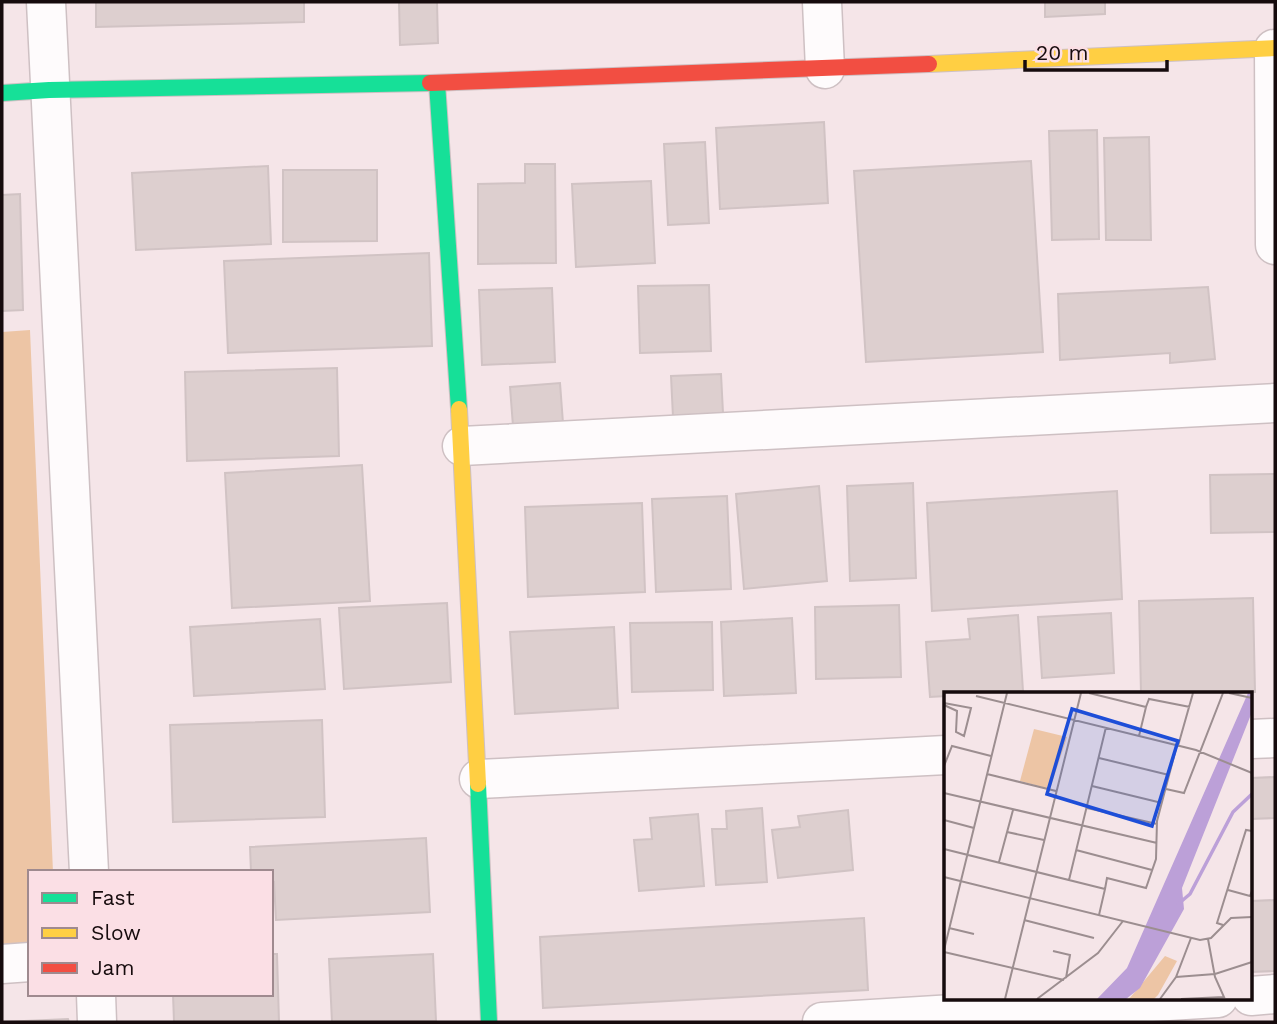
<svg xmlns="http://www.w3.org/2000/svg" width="1277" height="1024" font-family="'Work Sans',sans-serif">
<rect width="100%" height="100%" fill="#f5e5e8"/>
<path fill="#edc5a5" d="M30,330l23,542h-23v76l-28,7v-623z"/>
<g fill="#ddcfcf" stroke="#d1c3c4" stroke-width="2">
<path d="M96,2h208v20l-208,5z"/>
<path d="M399,2h38l1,41 -38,2z"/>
<path d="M1045,2h60v12l-60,3z"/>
<path d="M824,122l4,81 -108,6 -4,-81z"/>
<path d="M1097,130l2,109 -47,1 -3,-109z"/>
<path d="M1149,137l2,103h-45l-2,-102z"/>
<path d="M705,142l4,81 -41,2 -4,-81z"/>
<path d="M1031,161l12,191 -177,10 -12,-191z"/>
<path d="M525,164h30l1,99 -78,1v-80l47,-1z"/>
<path d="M268,166l3,78 -135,6 -4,-77z"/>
<path d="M283,170h94v71l-94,1z"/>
<path d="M651,181l4,82 -79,4 -4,-83z"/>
<path d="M20,194l3,116 -21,1v-116z"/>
<path d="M429,253l3,93 -204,7 -4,-92z"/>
<path d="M709,285l2,66 -71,2 -2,-67z"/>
<path d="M1208,287l7,72 -45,4v-10l-110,7 -2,-66z"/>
<path d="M552,288l3,74 -73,3 -3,-75z"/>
<path d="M337,368l2,88 -152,5 -2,-89z"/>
<path d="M721,374l2,39 -50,4 -2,-41z"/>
<path d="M560,383l3,40 -50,3 -3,-39z"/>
<path d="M362,465l8,136 -138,7 -7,-135z"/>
<path d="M1275,474v58l-64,1 -1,-58z"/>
<path d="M913,483l3,95 -66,3 -3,-95z"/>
<path d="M819,486l8,95 -83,8 -8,-95z"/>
<path d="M1117,491l5,108 -190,12 -5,-108z"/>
<path d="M727,496l4,93 -75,3 -4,-93z"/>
<path d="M642,503l3,89 -117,5 -3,-90z"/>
<path d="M1253,598l2,94 -114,1 -2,-92z"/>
<path d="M447,603l4,79 -107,7 -5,-81z"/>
<path d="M899,605l2,72 -85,2 -1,-72z"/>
<path d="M1111,613l3,60 -72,5 -4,-61z"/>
<path d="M1018,615l5,76 -77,2v3l-16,1 -4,-55 44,-3 -2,-20z"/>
<path d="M792,618l4,75 -72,3 -3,-74z"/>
<path d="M320,619l5,70 -131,7 -4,-69z"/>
<path d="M712,622l1,68 -81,2 -2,-69z"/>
<path d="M614,627l4,81 -103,6 -5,-82z"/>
<path d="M322,720l3,97 -152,5 -3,-97z"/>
<path d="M1275,777v41l-24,1v-41z"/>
<path d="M762,808l5,74 -51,3 -4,-56h15l-1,-18z"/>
<path d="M848,810l5,60 -75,8 -6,-48 28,-3 -2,-11z"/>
<path d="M698,814l6,72 -65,5 -5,-51 18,-1 -2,-21z"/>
<path d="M426,838l4,74 -154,8 -2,-38 -3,1v-11h-20l-1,-25z"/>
<path d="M1275,900v71l-24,1v-71z"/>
<path d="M864,918l4,72 -325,18 -3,-71z"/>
<path d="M271,954h6l2,68h-105l-1,-28h98z"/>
<path d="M433,954l3,67 -104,1 -3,-63z"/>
<path d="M68,1019l1,3h-67z"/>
</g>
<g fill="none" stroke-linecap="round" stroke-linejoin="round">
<defs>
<g id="street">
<path d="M46,2l43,870"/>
<path d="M822,2l3,67"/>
<path d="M1274,49l1,196"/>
<path d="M462,446l813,-43"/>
<path d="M1251,739l24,-1"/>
<path d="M479,779l467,-24"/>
<path d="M2,964l28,-2"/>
<path d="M96,994l1,28"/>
<path d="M1251,996l24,-2"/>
<path d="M822,1022l396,-24"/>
</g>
<g id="fast">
<path d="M437,83l22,326"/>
<path d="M2,93l47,-3 381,-7"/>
<path d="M478,784l11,238"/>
</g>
<g id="slow">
<path d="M929,64l346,-16"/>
<path d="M459,409l19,375"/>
</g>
<path id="jam" d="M430,83l499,-19"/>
</defs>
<use href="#street" stroke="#cec0c3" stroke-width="41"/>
<use href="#fast" stroke="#cec0c3" stroke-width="18"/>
<use href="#slow" stroke="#cec0c3" stroke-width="18"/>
<use href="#jam" stroke="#cec0c3" stroke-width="18"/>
<use href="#street" stroke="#fefbfc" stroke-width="38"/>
<use href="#fast" stroke="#16e098" stroke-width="16"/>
<use href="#slow" stroke="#ffcf43" stroke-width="16"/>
<use href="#jam" stroke="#f24e42" stroke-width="16"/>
</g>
<g transform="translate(944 692)">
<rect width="308" height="308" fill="#f5e5e8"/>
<path d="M90,37l33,8 -17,52 -30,-8zM221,264l12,5 -19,34 -4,4h-25z" fill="#edc5a5"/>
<path d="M304,1h4v19l-70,176 2,21 -44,79 -14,11h-29l30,-31z" fill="#bca0d8"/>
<path fill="none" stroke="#bca0d8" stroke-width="3.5" d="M233,213l13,-11 43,-82 19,-18"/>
<path fill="none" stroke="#9c8e90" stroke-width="2" d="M145,1l57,14 -7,29M285,1l23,5M32,4l220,54 56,23M0,11l27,5 -7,28 -8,-4 1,-21 -13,-6M202,15l3,-8 41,8M234,54l15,-53M155,66l70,17M0,74l8,-20 39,10M43,82l69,17M148,94l70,17M222,97l18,4 39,-100M0,101l213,50M143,116l70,16M0,128l30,8M63,140l37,8M0,157l161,40 -6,26M132,158l76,20M55,170l14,-52M0,185l256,63 11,-2 20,-20 21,-1M125,188l37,-153M161,197l2,-11 39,10 10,-29 1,-38 20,-76M284,198l22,6 2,-5M80,228l70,18M279,233l-6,-2 29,-93 6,1M5,236l25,6M0,258l63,-257M109,259l17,4 -4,23M0,260l120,28M232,285l39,-3 37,-12M61,307l76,-306M93,307l61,-46 25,-32M216,307l16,-22 15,-39M237,307l43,-2 -9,-20 -7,-38"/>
<path fill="#1d4ed8" fill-opacity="0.15" stroke="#1d4ed8" stroke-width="3.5" d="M128,17l106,32 -26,85 -105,-32z"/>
<rect width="308" height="308" fill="none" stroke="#160b0d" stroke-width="3.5"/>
</g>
<rect width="1277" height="1024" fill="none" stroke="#160b0d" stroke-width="7"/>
<rect x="28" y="870" width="245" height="126" fill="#fbdfe5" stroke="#9f8a8f" stroke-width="2"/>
<rect x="42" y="893" width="35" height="10" fill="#16e098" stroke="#9f8a8f" stroke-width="2"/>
<text x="91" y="905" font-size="21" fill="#160b0d">Fast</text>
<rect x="42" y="928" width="35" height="10" fill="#ffcf43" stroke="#9f8a8f" stroke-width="2"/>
<text x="91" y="940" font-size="21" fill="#160b0d">Slow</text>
<rect x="42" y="963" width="35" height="10" fill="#f24e42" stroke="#9f8a8f" stroke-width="2"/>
<text x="91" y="975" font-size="21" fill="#160b0d">Jam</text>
<path d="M1025 60v10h142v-10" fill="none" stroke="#160b0d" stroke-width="3.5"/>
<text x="1036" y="60" font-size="21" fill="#160b0d" stroke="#fbdfe5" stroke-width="5" paint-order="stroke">20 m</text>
</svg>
